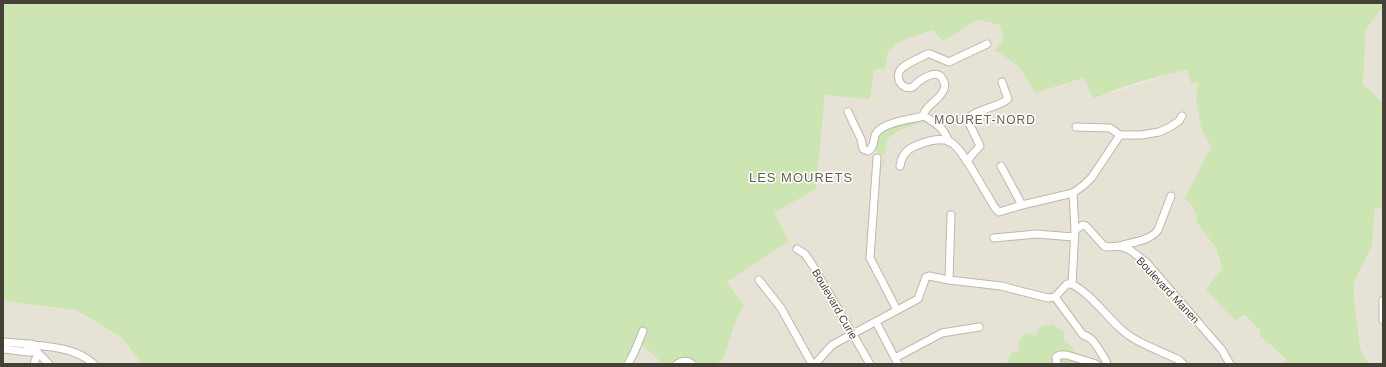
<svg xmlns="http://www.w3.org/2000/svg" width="1386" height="367" font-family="Arial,sans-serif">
<rect width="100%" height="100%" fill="#f3f0e8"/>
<g fill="#e7e2d6">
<path d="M1383,7v97l-13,-14 -7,-5 3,-56z"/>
<path d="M978,20l21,5 5,14 -4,14 19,14 16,26 49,-15 11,21 14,-6 63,-20 15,-3 11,13 -2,15 5,30 10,19 -27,52 6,4 6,11 1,9 19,25 19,73 9,-5 18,15 -3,4 27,26 -2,3h-568l7,-5 12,-35 9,-19 -17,-23 62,-41 -16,-28 43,-24 9,-94 49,-25 11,-1 3,-17 11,-10 33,-12 11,11z"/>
<path d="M1375,207l8,2v155h-14l-9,-16 -6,-52v-13l18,-38z"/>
<path d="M3,301l71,9 47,27 21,27h-139z"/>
<path d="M639,342l24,22h-42z"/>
</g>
<g fill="#cde5b3">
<path d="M3,3h1380v4l-17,22 -3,56 7,5 13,14v105l-8,-2 -3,38 -18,38v13l6,52 9,16h-85l2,-4 -27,-25 2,-4 -17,-16 -9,6 -29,-32 16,-20 -6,-21 -19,-25 -1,-9 -6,-11 -6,-4 27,-52 -10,-19 -5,-30 2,-15h-7l-4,-13c-30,6 -64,16 -93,29l-10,-21 -49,15 -16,-26 -19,-14 -6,-2 10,-12 -5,-14 -21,-5 -35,21 -11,-11 -33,12 -11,10 -3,17 -11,1 -4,29 -45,-4 -9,94 -42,24 15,28 -62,41 17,23 -9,19 -12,35 -7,5h-53l-24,-22 -18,22h-479l-21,-27 -46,-27 -72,-9z"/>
<path d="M920,119l6,1v2c-9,1 -36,10 -39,19 -3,8 -2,18 -3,26h-2l2,-11 -5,-2c-7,-11 -3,-14 3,-24z"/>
<path d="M1052,324l12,8v9l8,6 3,7 21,7 6,3h-95l4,-11 8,-2 -1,-9 8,-10 9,4 4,-9z"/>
</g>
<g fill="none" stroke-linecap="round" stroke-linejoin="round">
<defs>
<g id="minor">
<path d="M848,112l13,27 2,10 5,2c8,-4 4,-13 9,-19 8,-10 35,-13 47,-16"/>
<path d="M1076,127l34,1 10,7h21l18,-3 11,-5 9,-6 3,-5"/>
<path d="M949,142c-6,-15 -12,-18 -25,-26v-3c4,-9 17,-14 20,-24 1,-3 1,-6 -1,-9 -5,-14 -25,1 -30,7 -11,4 -19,-9 -12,-18 5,-6 20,-11 26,-15h3l19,8 38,-18"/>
<path d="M877,158l-7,100 27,52"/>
<path d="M967,162l4,-6 9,-10 -10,-21 -2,-7c11,-10 29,-10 40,-19l-6,-17"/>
<path d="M900,166c1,-9 5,-15 13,-19 11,-5 24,-10 36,-6 13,6 31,43 39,55 3,5 6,12 11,16l23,-7 51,-12"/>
<path d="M1001,166l21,39"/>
<path d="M1073,193l11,-8 8,-8 28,-42"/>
<path d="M1075,230l8,-5 3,1 18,20 4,1 12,-1 10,4 16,12 76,88 8,14"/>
<path d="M994,238l42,-4 38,3"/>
<path d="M1120,246c12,-4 30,-5 38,-16l13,-34"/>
<path d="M797,249l8,5 8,12 57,98"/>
<path d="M759,280l22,28 31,56"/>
<path d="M949,280l2,-65"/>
<path d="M1072,284c20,11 33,31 50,46 14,13 39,21 57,30l4,4"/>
<path d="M1072,284l3,-54 -2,-37"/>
<path d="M1055,297l28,38c11,2 17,17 23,26l1,3"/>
<path d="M1383,300v20"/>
<path d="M876,322l22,42"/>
<path d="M3,342l26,2"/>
<circle cx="31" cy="348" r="4"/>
<path d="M33,345c22,2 44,4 61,19"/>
<path d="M3,349l26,3"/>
<path d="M35,350l14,14"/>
<path d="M895,358l47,-25 37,-6"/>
<path d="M34,364l4,-11"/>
<path d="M628,364l6,-11 9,-22"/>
<path d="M677,364c5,-3 10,-4 15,0"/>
<path d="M815,364l17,-19 86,-46 8,-22 3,-1 20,4 52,6 47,12 7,-1 12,-13h5"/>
<path d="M1057,364l-1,-7 4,-2h7l29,9"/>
</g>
</defs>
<use href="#minor" stroke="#beb8ab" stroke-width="9"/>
<use href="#minor" stroke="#fff" stroke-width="7"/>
</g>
<g text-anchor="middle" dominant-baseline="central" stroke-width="3" stroke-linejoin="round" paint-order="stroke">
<g font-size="11" fill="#464137" stroke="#fff">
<text transform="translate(1168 290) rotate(47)">Boulevard Manen</text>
<text transform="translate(835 304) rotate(60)">Boulevard Curie</text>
</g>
<g font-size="12" letter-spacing="1" fill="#685f4f" stroke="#fff">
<text x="985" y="120">MOURET-NORD</text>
</g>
<g font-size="13" letter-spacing="1" fill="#685f4f" stroke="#fff">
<text x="801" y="177">LES MOURETS</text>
</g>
</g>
<rect width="1386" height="367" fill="none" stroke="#464137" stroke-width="8"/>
</svg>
